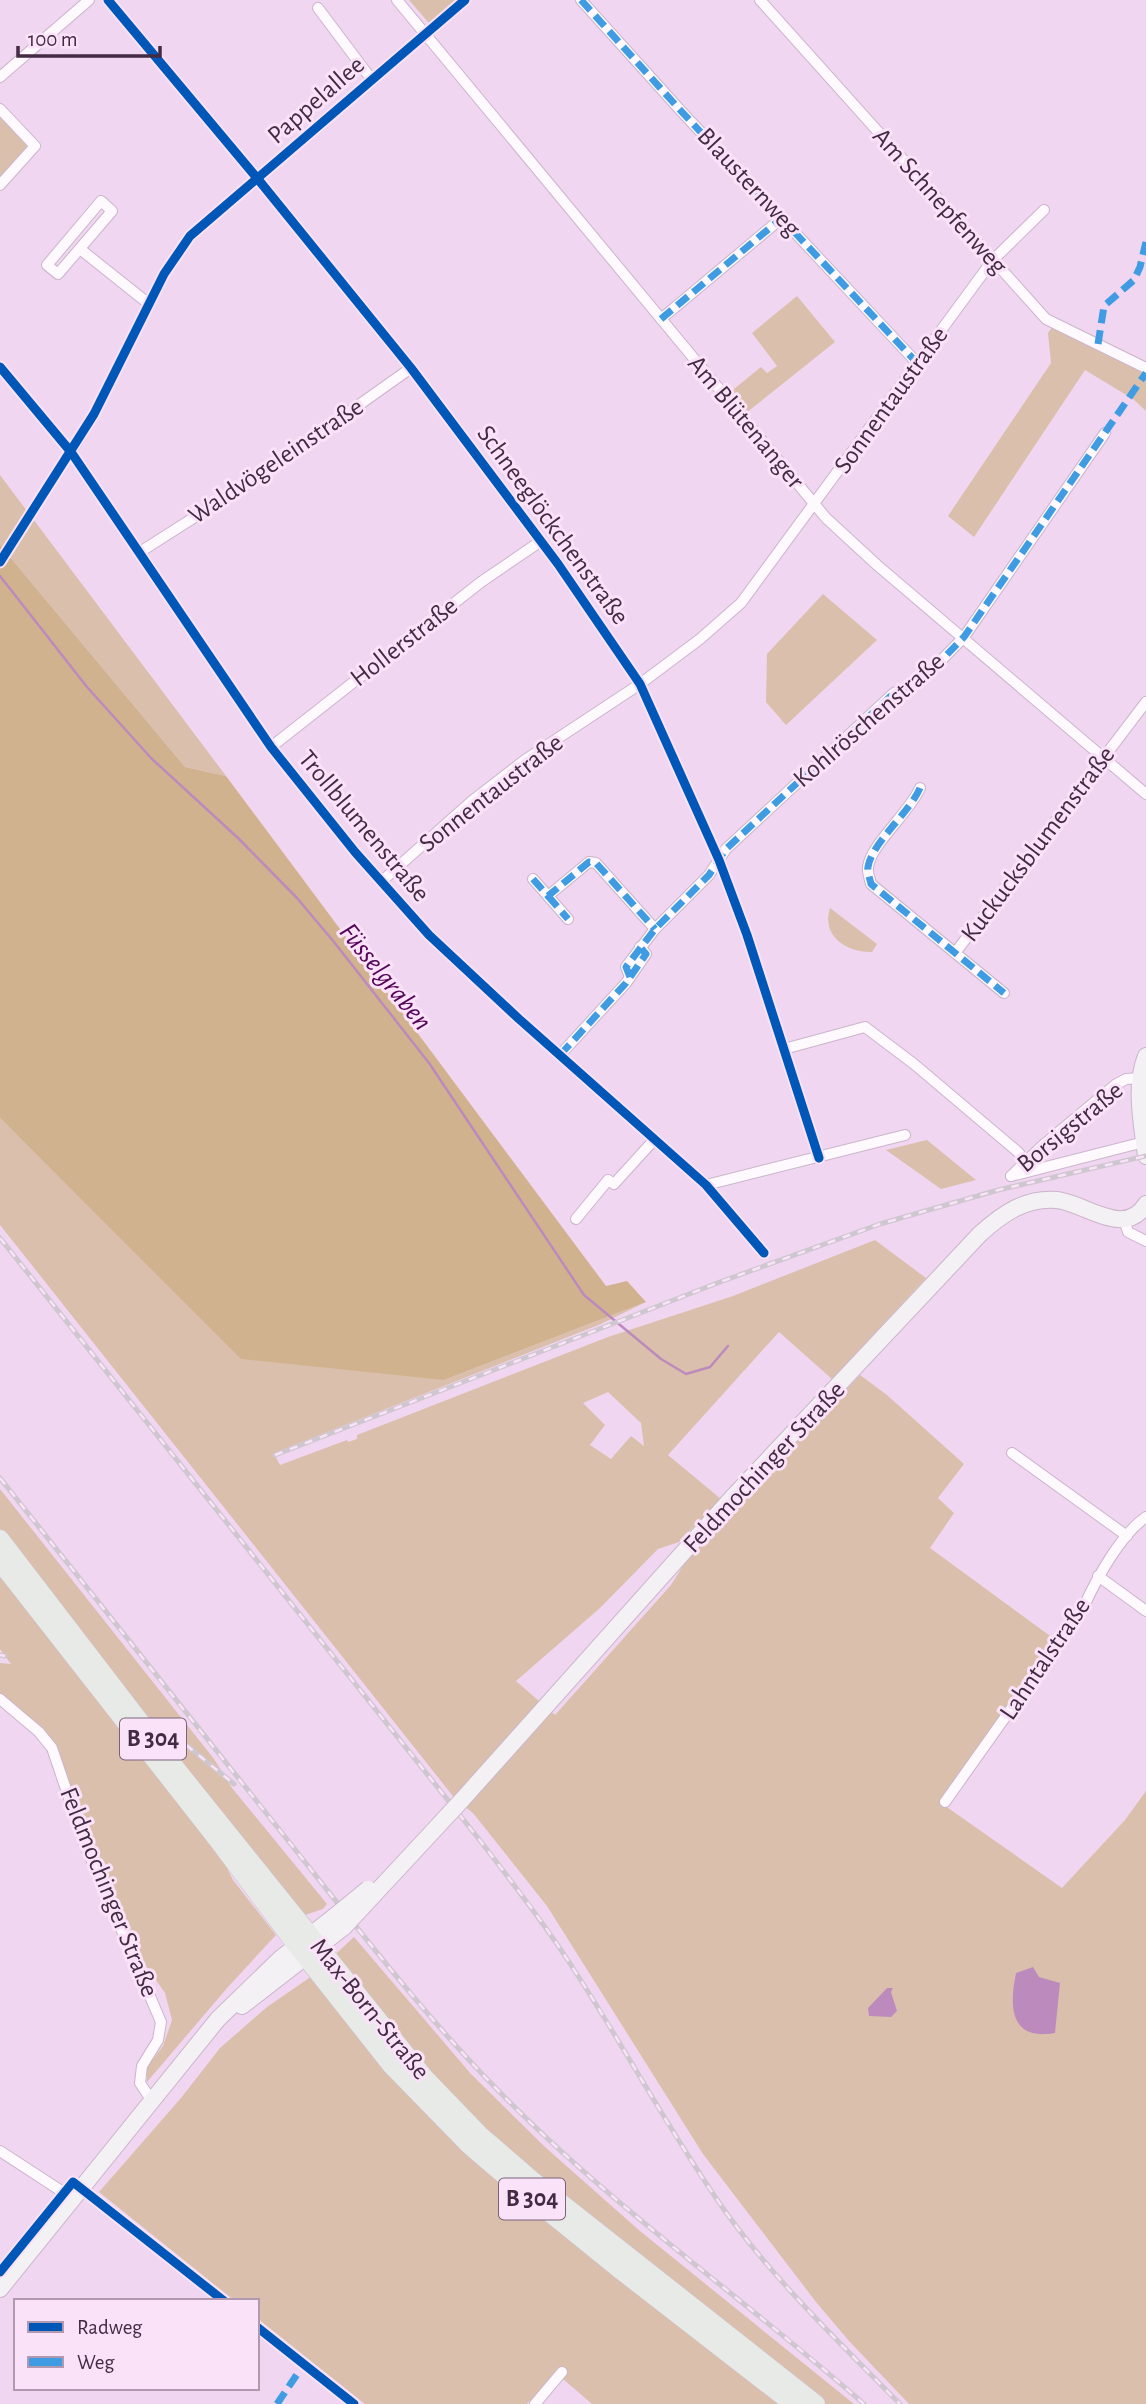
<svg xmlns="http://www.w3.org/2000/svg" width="1146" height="2404" font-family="'Alegreya Sans',sans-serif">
<rect width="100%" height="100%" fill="#f0d6f0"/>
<g fill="#dac0ac" fill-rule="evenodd">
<path d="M409,0h46l-26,23z"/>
<path d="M0,116l30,31 -30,34z"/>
<path d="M797,296l38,46 -89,71 -17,-20 32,-26 6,6 10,-7 -25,-33z"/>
<path d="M1053,326l93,44v41l-13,-12 -48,-29 -111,167 -26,-21 103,-153 -3,-30z"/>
<path d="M0,475l226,301 -41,-9 -185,-222z"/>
<path d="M823,594l54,46 -91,85 -20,-23 1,-48z"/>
<path d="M830,908l47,36 -5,8c-25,1 -51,-16 -42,-44z"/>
<path d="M0,1118l102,101 342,161 202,-78 -45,22 -324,128 -2,3 5,10 67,-25 1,2 9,-3v-4l251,-98 125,-41 142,-56 51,38 -94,101 -53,-47 -111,123 53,44 -42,43 -21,7 -58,59 -84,73 39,34 116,-130 17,-27 172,-183 27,20 77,69 -26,34 16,15 -24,35 127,93 -116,162 121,85 63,-68 21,-29v613h-237l-60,-63 -33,-39 -113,-148 -156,-248 -74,-93 -17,-13 -456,-575zM608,1392l33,31 3,23 -13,-10 -20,23 -21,-14 15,-20 -22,-22z"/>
<path d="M927,1140l49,40 -35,9 -55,-39z"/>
<path d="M0,1489l214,270 18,29 95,116 -4,5 -18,6 -122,-149 -183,-237z"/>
<path d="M0,1573l222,285 11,22 43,55 -48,52 -81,95v-15l16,-21 9,-26 -7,-27 -35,-50 -79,-198 -34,-39 -17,-11v-32l11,1 -11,-15z"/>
<path d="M354,1937l117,137 74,73 95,84 214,173h-262l-36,-31 -29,31h-162l-108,-86v-17h-22l-136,-109 82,-94 39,-50 47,-41 45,-31z"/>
</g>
<path fill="#d1b28e" d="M0,545l185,222 41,9 380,510 21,-5 19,21 -202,78 -203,-21 -241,-241z"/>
<g fill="#bc8abc">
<path d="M1033,1967l6,10 21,6 -5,50c-45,8 -46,-26 -39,-60z"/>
<path d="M887,1988h6l-2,4 6,19 -6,6 -22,-1 -1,-8z"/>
</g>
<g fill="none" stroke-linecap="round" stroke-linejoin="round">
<path stroke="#bc8abc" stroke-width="2.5" d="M0,576l87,111 64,71 87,80 59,60 37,44 95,121 155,232 77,64 25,15 24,-7 18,-21"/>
<defs>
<g id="street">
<path d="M108,0l149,178 154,190 147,196 82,120 79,176 28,75 72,223"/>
<path d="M397,0l429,518 51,47 269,229"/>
<path d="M581,0l100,111 237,253"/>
<path d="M760,0l286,319 100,49"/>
<path d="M318,8l54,72"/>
<path d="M0,77l89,-77"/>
<path d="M0,109l35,37 -35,39"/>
<path d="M101,201l11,10 -54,63 -11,-9z"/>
<path d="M80,249l69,55"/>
<path d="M661,319l122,-102"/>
<path d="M0,367l71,85 200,295 84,105 74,83 90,84 187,166 58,68"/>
<path d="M71,452l23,-38 70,-140 26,-38 275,-236"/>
<path d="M140,552l116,-74 155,-110"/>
<path d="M271,747l210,-165 60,-41"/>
<path d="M920,788c-10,24 -49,56 -52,79 -1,5 2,12 3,17l133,109"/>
<path d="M533,879l15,17 41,-34 7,1 59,66"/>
<path d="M382,881l90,-80 53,-41 115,-76 60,-45 41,-36 251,-342 52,-51"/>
<path d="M548,896l20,23"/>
<path d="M955,953l191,-251"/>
<path d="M630,977l-4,-10 29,-38 54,-54 17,-26 168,-156 28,-13 42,-43 141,-204"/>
<path d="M784,1049l81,-22 49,37 104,88 7,9"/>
<path d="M560,1055l66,-72 20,-29 -6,-7"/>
<path d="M1011,1176l31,-30 73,-61 11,-6 15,-1"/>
<path d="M1011,1176l133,-34"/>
<path d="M706,1185l199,-50"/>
<path d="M576,1219l32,-39 6,4 40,-44"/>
<path d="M1124,1219l4,13 18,9"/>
<path d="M1012,1453l115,83"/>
<path d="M1098,1576l48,35"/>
<path d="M0,1699l39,33 13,16 33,97 76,177 -3,18 -16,26 -2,17 12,18"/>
<path d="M945,1802l139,-196c13,-28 37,-72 62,-89"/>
<path d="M0,2151l72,47"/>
<path d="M535,2404l27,-32"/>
</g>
<g id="secondary">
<path d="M1146,1056c-12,30 -4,68 0,100"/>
<path d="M461,1801l270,-302 249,-265c22,-20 46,-37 77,-34 28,3 68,39 89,4"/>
<path d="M242,2006l102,-79"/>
<path d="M0,2289l218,-270 63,-61 54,-42"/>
</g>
<g id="primary">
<path d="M0,1539l178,232 246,306 56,58 52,45 284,224"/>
<path d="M0,1562l220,281 77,103 94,119 79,81 54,46 95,77 174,135"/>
</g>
</defs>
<use href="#street" stroke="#cbb5cb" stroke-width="12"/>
<use href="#secondary" stroke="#cbb5cb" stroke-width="18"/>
<use href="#primary" stroke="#cdbfcd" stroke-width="19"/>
<use href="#street" stroke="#fdf9fd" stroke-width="10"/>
<use href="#secondary" stroke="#f3f1f3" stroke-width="16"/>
<use href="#primary" stroke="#e8eae8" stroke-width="18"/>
<defs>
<g id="rail">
<path d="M0,1238l482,605c29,38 59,76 85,116 55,83 101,171 158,252 51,71 114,131 175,193"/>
<path d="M275,1455l445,-173 160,-58 118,-34 148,-34"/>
<path d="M0,1478c93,117 185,234 278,350 68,85 134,173 209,251 115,121 252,215 377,325"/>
<path d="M0,1655l5,1"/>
<path d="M174,1735l60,49"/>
</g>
</defs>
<use href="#rail" stroke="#cfc7cf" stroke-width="5"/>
<use href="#rail" stroke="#fae2f9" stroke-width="2.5" stroke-dasharray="8" stroke-linecap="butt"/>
<defs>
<g id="secondary-bridge">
<path d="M335,1916l33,-27"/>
<path d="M344,1927l117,-126"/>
</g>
</defs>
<use href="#secondary-bridge" stroke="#cbb5cb" stroke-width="18" stroke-linecap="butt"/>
<use href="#secondary-bridge" stroke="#f3f1f3" stroke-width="16"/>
<g stroke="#3f9ce3" stroke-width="7" stroke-dasharray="14 7" stroke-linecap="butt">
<path d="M581,0l100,111 237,253"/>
<path d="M661,319l122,-102"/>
<path d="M1098,344l6,-38 30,-26 6,-13 6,-25"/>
<path d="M920,788c-10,24 -49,56 -52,79 -1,5 2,12 3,17l133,109"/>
<path d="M533,879l15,17 41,-34 7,1 59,66"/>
<path d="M548,896l20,23"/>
<path d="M630,977l-4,-10 29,-38 54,-54 17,-26 168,-156 28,-13 42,-43 182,-264"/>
<path d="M560,1055l66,-72 20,-29 -6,-7"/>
<path d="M277,2404l27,-40"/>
</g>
<defs>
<g id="cycleway">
<path d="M108,0l149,178 154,190 147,196 82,120 79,176 28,75 72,223"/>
<path d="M0,367l71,85 200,295 84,105 74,83 90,84 187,166 58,68"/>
<path d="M0,562l94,-148 70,-140 26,-38 275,-236"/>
<path d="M0,2272l73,-90 151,119"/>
<path d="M257,2327l97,77"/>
</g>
</defs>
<use href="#cycleway" stroke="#fae2f9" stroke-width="13"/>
<use href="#cycleway" stroke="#0057b8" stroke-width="9"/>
</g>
<g text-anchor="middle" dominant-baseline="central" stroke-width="6" stroke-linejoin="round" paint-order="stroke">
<g fill="#fae2f9" stroke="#7a637a" stroke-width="2">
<rect x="120" y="1718.5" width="66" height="41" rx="5"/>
<rect x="499" y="2178.5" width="66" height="41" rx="5"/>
</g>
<g font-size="24" font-weight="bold" fill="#432c43">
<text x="153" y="1739">B 304</text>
<text x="532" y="2199">B 304</text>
</g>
<g font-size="26" fill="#432c43" stroke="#fae2f9">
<text transform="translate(316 100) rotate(-41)">Pappelallee</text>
<text transform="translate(749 182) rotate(47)">Blausternweg</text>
<text transform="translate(940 201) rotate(48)">Am Schnepfenweg</text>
<text transform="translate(891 400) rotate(-54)">Sonnentaustraße</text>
<text transform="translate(746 422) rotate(50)">Am Blütenanger</text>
<text transform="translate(276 461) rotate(-34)">Waldvögeleinstraße</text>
<text transform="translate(553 525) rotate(54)">Schneeglöckchenstraße</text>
<text transform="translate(404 642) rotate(-38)">Hollerstraße</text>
<text transform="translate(869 720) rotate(-41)">Kohlröschenstraße</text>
<text transform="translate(491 793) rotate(-38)">Sonnentaustraße</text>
<text transform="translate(364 826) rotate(50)">Trollblumenstraße</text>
<text transform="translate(1038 844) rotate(-53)">Kuckucksblumenstraße</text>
<text transform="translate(1070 1127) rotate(-39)">Borsigstraße</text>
<text transform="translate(764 1467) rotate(-47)">Feldmochinger Straße</text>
<text transform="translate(1045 1659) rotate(-56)">Lahntalstraße</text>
<text transform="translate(109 1892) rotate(68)">Feldmochinger Straße</text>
<text transform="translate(370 2009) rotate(51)">Max-Born-Straße</text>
</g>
<g font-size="28" font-style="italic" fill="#550659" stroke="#fae2f9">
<text transform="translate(385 977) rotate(51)">Füsselgraben</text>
</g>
</g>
<rect x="14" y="2299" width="245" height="91" fill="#fae2f9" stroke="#b199b0" stroke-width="2"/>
<rect x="28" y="2322" width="35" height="10" fill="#0057b8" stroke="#b199b0" stroke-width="2"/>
<text x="77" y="2334" font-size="21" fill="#432c43">Radweg</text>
<rect x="28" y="2357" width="35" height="10" fill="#3f9ce3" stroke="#b199b0" stroke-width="2"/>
<text x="77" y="2369" font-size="21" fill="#432c43">Weg</text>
<path d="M18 46v10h142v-10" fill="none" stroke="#432c43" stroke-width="3.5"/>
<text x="28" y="46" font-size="21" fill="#432c43" stroke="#fae2f9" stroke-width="5" paint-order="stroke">100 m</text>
</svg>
